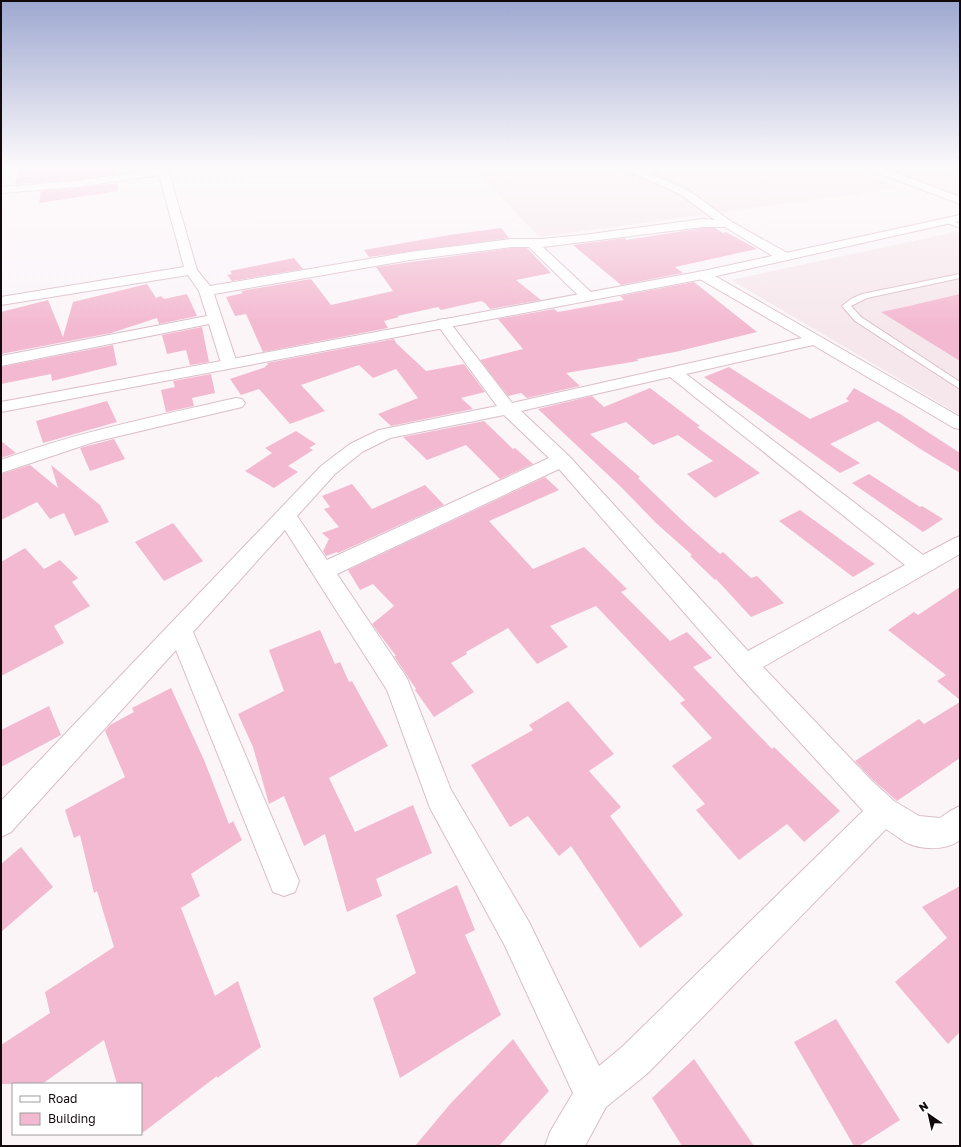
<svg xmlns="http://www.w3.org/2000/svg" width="961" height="1147" font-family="'Golos Text',sans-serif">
<rect width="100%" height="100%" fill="#fbf5f8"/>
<g fill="#f6e7ec">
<path d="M472,166h376l52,22 -361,49z"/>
<path d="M882,166h78v31z"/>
<path d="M960,231v184l-229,-135z"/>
</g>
<g fill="#f3b9d0">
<path d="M20,166h65v3l24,-2v2l8,-1v6l-40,6 -62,4z"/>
<path d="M118,183v8l-79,12 2,-12 36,-3z"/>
<path d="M501,228l8,10 -140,19 -5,-7 85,-15z"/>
<path d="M703,228h12l8,5 3,-1 31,17 -82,18 8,6 -62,12 -48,-40 52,-7 1,2z"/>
<path d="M511,248h16l24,25 -35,7 25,20 -51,9 -5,-6 -4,-2 -40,9 -3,-3 -41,9 2,1 -15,4 4,7 -125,24 -17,-38 -11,2 -9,-19 17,-4 -2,-2 70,-12 20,26 62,-14 -17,-24z"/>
<path d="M294,258l9,11 -71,12 -5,-6 5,-1 -2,-3z"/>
<path d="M694,282l63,50 -82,20 -38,7 1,2 -72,12 14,13 -53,12 -6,-5 -13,3 -28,-36 43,-11 -25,-30 56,-10 4,3 66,-12 -4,-4z"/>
<path d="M147,284l9,14 5,-2 3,3 23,-5 10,22 -38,8 -2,-6 -46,15 -110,21v-42l47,-12 15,37 10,-35z"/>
<path d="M960,294v67l-79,-49 28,-6z"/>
<path d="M202,327l7,35 -19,3 -4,-15 -19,4 -5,-19z"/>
<path d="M394,339l2,4 30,28 38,-7 21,28 -24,6 12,11 -82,17 -13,-12 40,-16 -22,-29 -23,9 -14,-13 -58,20 24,26 -35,13 -31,-35 -18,6 -11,-16 36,-12 -1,-1 3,-1 -1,-2z"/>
<path d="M113,345l4,20 -65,16 -1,-7 -50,10v-17z"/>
<path d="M729,367l81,52 39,-18 -3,-2 8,-11 46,26 60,39v20l-38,-23 -44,-29 -48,23 30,19 -20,10 -136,-96z"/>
<path d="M211,374l4,19 -23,5 2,8 -28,6 -5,-22 14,-3 -2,-6z"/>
<path d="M650,388l50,38 -3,1 63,46 -45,25 -28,-24 26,-13 -35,-26 -25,10 -27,-23 -36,12 50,43 -2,1 48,46 34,30 3,-2 28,26 6,-2 27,27 -33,14 -35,-38 -1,1 -25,-24 2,-1 -36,-32 -34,-35 -84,-79 54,-13 12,11z"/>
<path d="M107,401l10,21 -74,21 -7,-22z"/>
<path d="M484,421l29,28 2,-1 18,16 -33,15 -34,-34 -39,15 -24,-23z"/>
<path d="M296,431l20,13 -7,4 4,2 -25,16 10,6 -24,16 -29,-17 27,-18 -7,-5z"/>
<path d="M114,439l11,20 -35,12 -10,-23z"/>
<path d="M1,441l15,12 -15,5z"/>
<path d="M30,465l28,23 -7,-23 49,40 9,17 -34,14 -11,-23 -14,6 -13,-17 -36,18v-46z"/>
<path d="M869,474l51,33 2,-1 21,13 -20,13 -71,-49z"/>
<path d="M545,477l14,13 -70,31 44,48 51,-22 43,42 -6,3 49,49 17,-9 25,26 -19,9 79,82 2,-2 66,64 -36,31 -17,-18 -48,36 -43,-50 9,-6 -33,-38 40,-28 -32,-35 5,-3 -89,-94 -46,20 18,21 -31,17 -29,-36 -42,24 1,2 -16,9 23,29 -40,25 -19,-27 1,-1 -22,-33h2l-24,-32 22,-18 -21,-22 -13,6 -12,-20z"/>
<path d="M352,484l20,25 53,-24 19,20 -106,48 -1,-1 -11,4 -3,-5 6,-12 -7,-6 17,-6 -15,-18 6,-2 -8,-11z"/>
<path d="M800,510l44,32 31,22 -22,13 -74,-56z"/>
<path d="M173,523l30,38 -39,20 -29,-39z"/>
<path d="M25,548l19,21 16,-9 18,18 -6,4 18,24 -36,20 10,17 -63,33v-114z"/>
<path d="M960,587v113l-23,-19 9,-6 -58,-45 26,-18 4,3z"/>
<path d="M320,630l15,34 5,-2 9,20 3,-1 36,65 -59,32 26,54 58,-27 19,48 -56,26 6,17 -35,16 -22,-78 -21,12 -20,-50 -15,8 -16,-57 -15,-33 46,-23 -15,-41z"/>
<path d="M171,688l33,72 25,64 4,-3 9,19 -51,34 9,22 -19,12 34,88 23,-15 23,66 -44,31v-2l-76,58v-50h-24l-13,-44 -62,44h-41v-39l49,-32 -5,-21 69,-45 -17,-56 -3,2 -14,-58 -6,3 -9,-28 60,-33 -20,-46 5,-6 24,-13 -2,-4z"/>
<path d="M568,701l46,53 -25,17 32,36 -11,9 73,99 -43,33 -69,-102 -12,10 -31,-40 -18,11 -39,-62 62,-35 -4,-5z"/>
<path d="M960,702v56l-63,43 -24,-21 -18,-19 64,-42 5,5z"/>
<path d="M49,706l12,29 -60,32v-37z"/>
<path d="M21,847l32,40 -52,45v-68z"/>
<path d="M457,885l18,45 -10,5 36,80 -101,63 -27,-80 43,-25 -20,-58z"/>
<path d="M960,886v146l-12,12 -53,-62 52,-44 -25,-31z"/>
<path d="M836,1019l64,101 -41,26h-5l-60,-104z"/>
<path d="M513,1039l36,52 -50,55h-84l36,-43z"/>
<path d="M694,1059l60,87h-72l-30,-48z"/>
</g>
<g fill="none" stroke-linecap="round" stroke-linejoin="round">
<defs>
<g id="lane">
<path d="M947,219l13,5v4l-15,-6 -1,-1z"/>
<path d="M960,274v4l-93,20 -16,8 10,11 99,65v7l-105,-68 -13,-15 9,-7 11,-5z"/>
</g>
<g id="street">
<path d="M157,166h10l30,104 13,16 200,-34 101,-13h30l42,-4 120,-16 12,1 -35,-26 -63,-28h15l56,24 44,32 57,32 1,3 -1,3h-10l-54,-33h-22l-160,20 49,46 2,3 -2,3 -5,1 -5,-1 -53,-52h-18l-101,13 -196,34 23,69 -2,3 -6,2 -6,-2 -2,-3 -12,-39 -208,42v-10l206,-40 -8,-25 -11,-16 -187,30v-8l183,-30 -25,-92 -82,12 -76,6v-6l76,-6 81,-12z"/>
<path d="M864,166h15l81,31v7l-95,-36z"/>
<path d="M703,271l5,1 252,145v12l-6,-1 -141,-83 -127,29 237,181 30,-16 7,-3v18l-197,113 109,114 22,20 25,15 21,2 10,-7 10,-5v34c-14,11 -39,10 -55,2 -6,-4 -13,-9 -19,-13l-238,244 -42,34 -21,39h-40l5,-14 23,-39 -68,-147 -75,-138 -43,-118 -102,-160 -92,102 106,249 -4,11 -11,4 -11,-4 -97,-242 -165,182 -10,5v-36l320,-335 29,-22 29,-14 118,-24 -61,-83 2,-3 5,-1 5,1 64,83 290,-65 -104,-60 -2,-3 2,-3zM670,377l235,188 -157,86 -179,-195 -48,-45zM504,415l45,43 -222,102 -30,-44 38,-42 27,-22 28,-14zM559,469l177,203 127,139 -241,236 -23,19 -70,-144 -78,-132 -44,-112 -70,-104z"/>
<path d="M236,398l6,1 3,4 -3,4 -148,35 -93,31v-13c76,-28 156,-44 235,-62z"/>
</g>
<path id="secondary" d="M960,215v6l-257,58 -702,133v-10l702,-131z"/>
</defs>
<use href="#lane" stroke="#dabdc8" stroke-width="2"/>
<use href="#street" stroke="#dabdc8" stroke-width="2"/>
<use href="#secondary" stroke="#dabdc8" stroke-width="2"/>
<use href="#lane" fill="#fff" fill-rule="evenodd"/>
<use href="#street" fill="#fff" fill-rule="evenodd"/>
<use href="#secondary" fill="#fff" fill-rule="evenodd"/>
</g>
<linearGradient id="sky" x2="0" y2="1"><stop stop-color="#9ea8d0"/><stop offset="0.51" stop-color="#fdfafc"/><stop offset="1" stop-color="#fdfafc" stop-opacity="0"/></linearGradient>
<rect width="961" height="327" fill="url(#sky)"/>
<rect width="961" height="1147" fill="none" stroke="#12090d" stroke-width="4"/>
<rect x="12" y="1083" width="130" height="52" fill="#ffffff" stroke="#a09d9e"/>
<rect x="20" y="1096" width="20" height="6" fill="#ffffff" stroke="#a09d9e"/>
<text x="48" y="1103" font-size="12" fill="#12090d">Road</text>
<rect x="20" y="1113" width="20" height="12" fill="#f3b9d0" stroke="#a09d9e"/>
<text x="48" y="1123" font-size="12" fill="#12090d">Building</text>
<g transform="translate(929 1115) rotate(326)" stroke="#ffffff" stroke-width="3" paint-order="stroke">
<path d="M0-3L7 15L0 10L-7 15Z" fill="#12090d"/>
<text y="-6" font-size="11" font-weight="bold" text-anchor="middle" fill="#12090d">N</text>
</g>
</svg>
